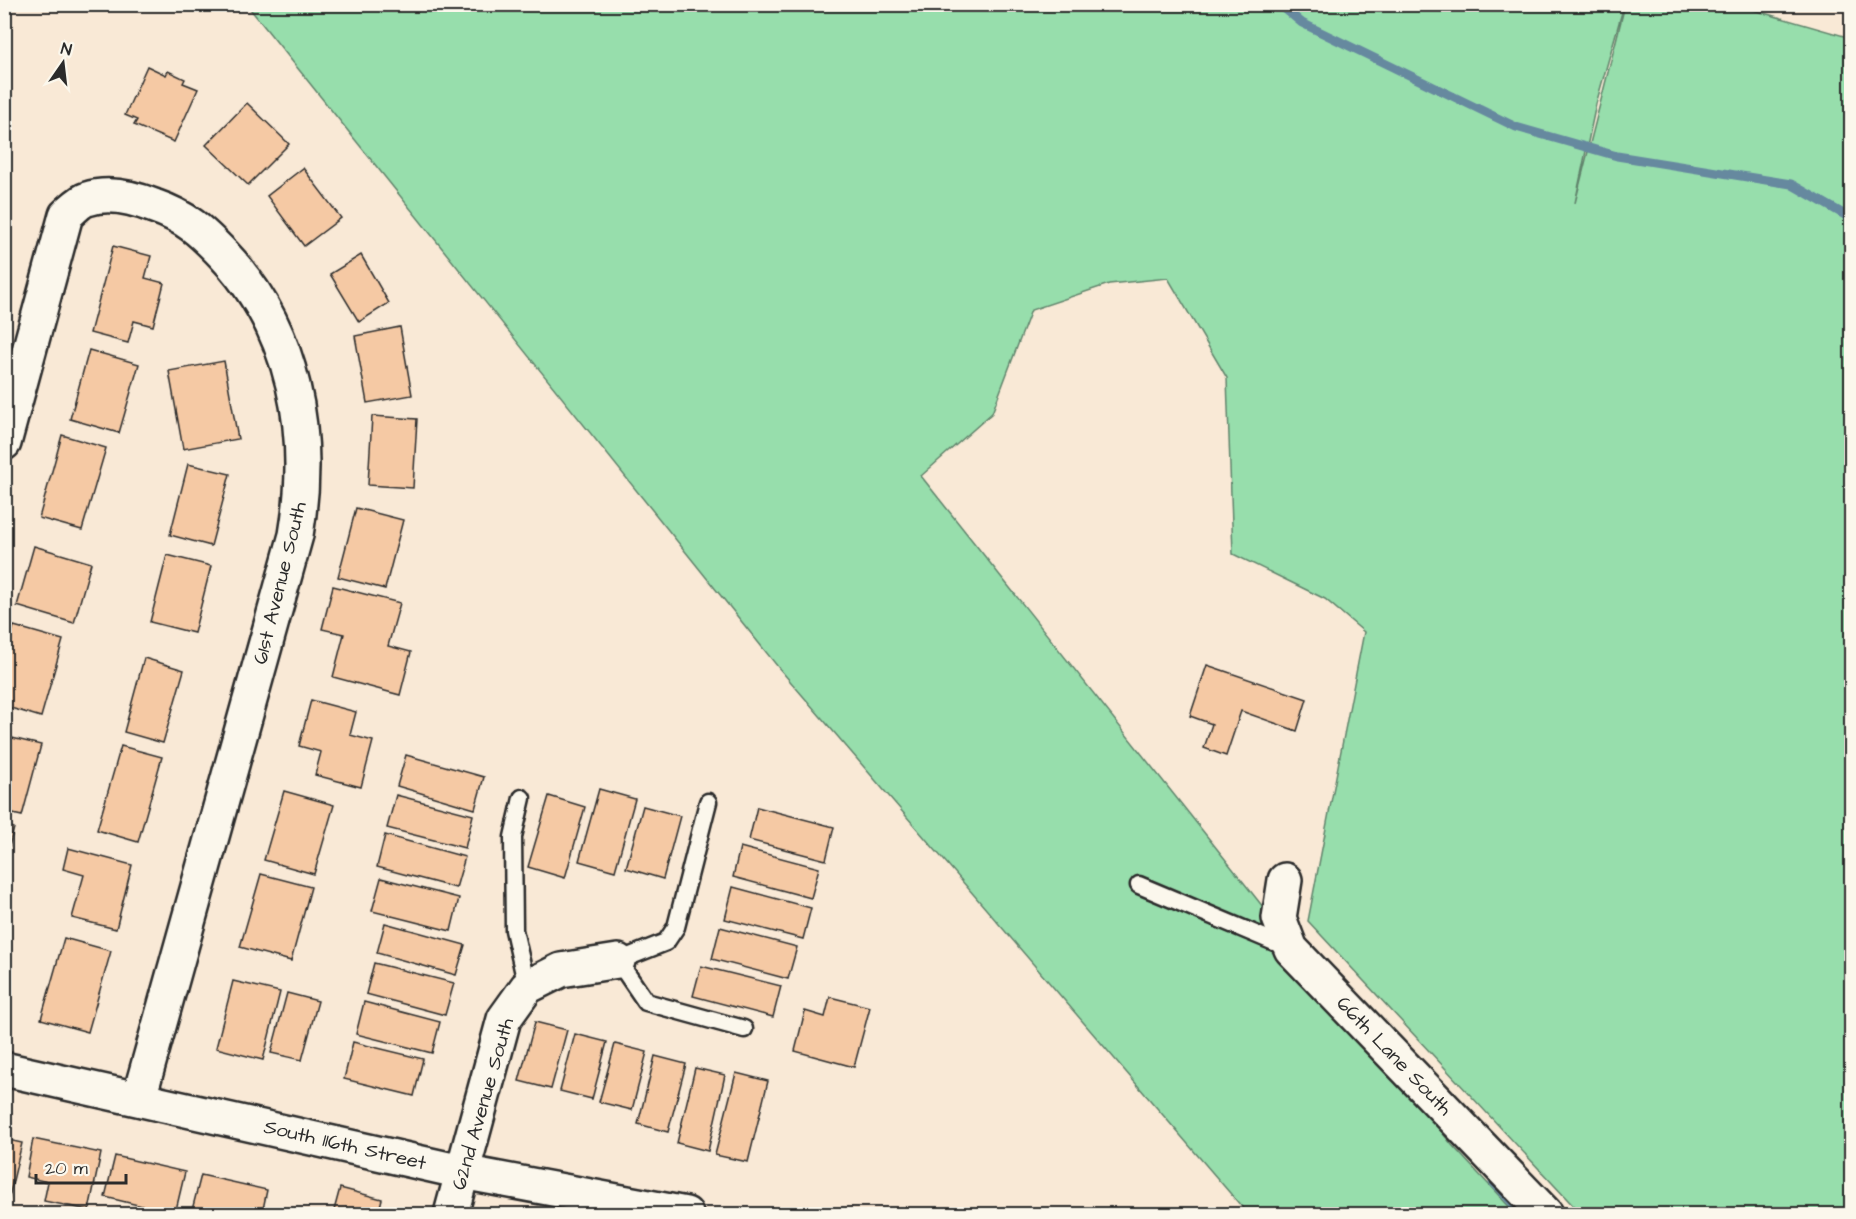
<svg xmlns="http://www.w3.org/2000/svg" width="1856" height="1219" font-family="'Architects Daughter',sans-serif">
<rect width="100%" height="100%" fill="#f9e9d6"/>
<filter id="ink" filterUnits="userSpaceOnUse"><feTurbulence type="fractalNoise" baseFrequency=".0167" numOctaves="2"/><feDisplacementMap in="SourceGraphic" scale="12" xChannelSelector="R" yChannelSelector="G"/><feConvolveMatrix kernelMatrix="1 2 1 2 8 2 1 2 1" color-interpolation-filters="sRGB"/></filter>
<g filter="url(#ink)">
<path fill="#97deac" stroke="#61846c" stroke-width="1.5" d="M247,5h1377l-28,99 -21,99 50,-198h111l115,33v1176h-270l-273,-293 56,-289 -39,-33 -92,-45 -6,-176 -59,-100 -59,6 -78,26 -39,103 -71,63 531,669 64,69h-268l-470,-547z"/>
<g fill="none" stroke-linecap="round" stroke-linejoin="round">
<g stroke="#66899f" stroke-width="9">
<path d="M1279,4l23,19 214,104 101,29 174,28 61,35"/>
<path d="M1493,1182l30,32"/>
<path d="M1222,1212l2,2"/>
</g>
</g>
<g fill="#f5c9a4" stroke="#2b2b2b" stroke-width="1.5">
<path d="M147,66l19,9 2,-4 17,8 -2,4 15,6 -24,53 -40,-17 3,-5 -12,-5z"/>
<path d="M247,103l42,41 -41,41 -42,-40z"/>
<path d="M303,168l38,50 -37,28 -37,-50z"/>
<path d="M113,246l38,10 -6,22 19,5 -11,43 -19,-5 -6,22 -38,-10z"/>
<path d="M361,255l28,48 -30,19 -29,-48z"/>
<path d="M400,327l12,68 -45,8 -12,-67z"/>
<path d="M89,350l50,14 -20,69 -49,-14z"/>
<path d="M224,361l14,78 -55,10 -14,-78z"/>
<path d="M372,416l45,3 -4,69 -45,-3z"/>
<path d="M62,435l44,13 -24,82 -43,-12z"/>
<path d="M188,464l42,10 -19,72 -41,-11z"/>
<path d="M356,508l47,12 -18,69 -47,-12z"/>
<path d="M34,546l57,17 -17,60 -57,-17z"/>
<path d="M167,555l44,11 -17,67 -44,-11z"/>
<path d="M333,586l67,17 -12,43 23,6 -11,43 -67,-18 11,-43 -22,-5z"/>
<path d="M14,626l49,14 -22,77 -37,-11v-50z"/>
<path d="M144,658l40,12 -21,73 -39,-11z"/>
<path d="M1207,665l100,34 -10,32 -56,-20 -15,45 -22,-8 8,-24 -22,-8z"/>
<path d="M311,700l45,12 -6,23 23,6 -12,46 -46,-12 6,-23 -22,-6z"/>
<path d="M4,736l37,9 -19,71 -18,-4z"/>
<path d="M121,746l41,11 -24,85 -41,-12z"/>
<path d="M406,755l78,22 -9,32 -78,-23z"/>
<path d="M599,789l36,10 -20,72 -36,-10z"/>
<path d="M284,791l50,14 -20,69 -50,-14z"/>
<path d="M396,795l77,20 -8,33 -78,-20z"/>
<path d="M549,796l36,11 -20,71 -37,-11z"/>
<path d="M643,806l37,10 -17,63 -37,-11z"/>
<path d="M757,807l77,20 -8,33 -77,-20z"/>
<path d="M4,825l10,3 -10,37z"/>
<path d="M385,835l80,22 -9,31 -79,-21z"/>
<path d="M740,847l79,21 -8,30 -78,-21z"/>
<path d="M68,848l64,17 -16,64 -44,-11 12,-43 -21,-6z"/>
<path d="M261,874l50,13 -20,74 -51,-14z"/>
<path d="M381,878l78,20 -8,33 -79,-20z"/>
<path d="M733,887l78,21 -8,31 -78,-20z"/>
<path d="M385,923l80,22 -9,30 -79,-22z"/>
<path d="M720,927l77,20 -9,32 -76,-20z"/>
<path d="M64,938l47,13 -23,81 -47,-13z"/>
<path d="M374,963l80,20 -9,32 -79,-21z"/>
<path d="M701,966l80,20 -8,31 -80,-21z"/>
<path d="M233,981l47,11 -17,68 -47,-12z"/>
<path d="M287,993l31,8 -16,59 -31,-7z"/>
<path d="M830,997l40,10 -16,60 -59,-16 10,-40 20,6z"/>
<path d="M364,1002l76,20 -8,31 -76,-19z"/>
<path d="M535,1022l32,8 -16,59 -32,-8z"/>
<path d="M575,1034l32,8 -15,57 -32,-8z"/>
<path d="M353,1042l70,17 -9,37 -70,-17z"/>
<path d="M615,1044l32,8 -15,58 -33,-8z"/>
<path d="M655,1056l31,8 -18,68 -30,-8z"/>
<path d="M695,1068l30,7 -17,76 -31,-8z"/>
<path d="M736,1073l32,8 -20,81 -33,-7z"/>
<path d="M4,1139l18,4 -17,71h-1z"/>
<path d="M33,1139l68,14 -12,57 -45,-9 4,-19 -22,-5z"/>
<path d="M115,1156l70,16 -10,42 -70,-17z"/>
<path d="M201,1175l66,15 -5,24h-71z"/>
<path d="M340,1188l42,11 -4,15h-45z"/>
</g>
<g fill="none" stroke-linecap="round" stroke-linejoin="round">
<defs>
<g id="lane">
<path d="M522,798l-9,39 1,93 13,57"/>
<path d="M708,802l-32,125 -10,15 -48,19 28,41 98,27"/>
<path d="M1139,885l152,64"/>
</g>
<g id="street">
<path d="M4,443l62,-228c6,-5 14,-14 21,-16 21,-7 47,-1 67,7 32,11 46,24 70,49 71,75 89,179 72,280l-157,563"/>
<path d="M1285,880l-6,38 12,31 255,265"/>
<path d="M4,1069l458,103 224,42"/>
<path d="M451,1214l53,-195 23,-32 34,-17 57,-9"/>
</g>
</defs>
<use href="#lane" stroke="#2b2b2b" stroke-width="21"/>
<use href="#street" stroke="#2b2b2b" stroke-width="38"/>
<use href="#lane" stroke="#fbf7ec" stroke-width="16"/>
<use href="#street" stroke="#fbf7ec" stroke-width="33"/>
</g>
</g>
<g text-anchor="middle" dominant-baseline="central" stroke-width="6" stroke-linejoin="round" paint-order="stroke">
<g font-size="20" fill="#2b2b2b" stroke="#fbf7ec">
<text transform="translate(280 583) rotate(-76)">61st Avenue South</text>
<text transform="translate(1394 1056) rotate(46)">66th Lane South</text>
<text transform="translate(483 1104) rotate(-74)">62nd Avenue South</text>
<text transform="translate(345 1145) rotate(13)">South 116th Street</text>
</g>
</g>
<rect width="1856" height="1219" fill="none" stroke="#fbf7ec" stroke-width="24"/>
<rect x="12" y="12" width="1832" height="1195" fill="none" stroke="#2b2b2b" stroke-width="2" filter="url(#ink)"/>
<g transform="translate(63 63) rotate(14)" stroke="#fbf7ec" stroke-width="4.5" paint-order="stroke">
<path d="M0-4.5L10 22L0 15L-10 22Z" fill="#2b2b2b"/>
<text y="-9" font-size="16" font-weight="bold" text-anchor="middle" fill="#2b2b2b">N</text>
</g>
<path d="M36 1174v9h90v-9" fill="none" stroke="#2b2b2b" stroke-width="3"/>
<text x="45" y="1174" font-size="18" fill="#2b2b2b" stroke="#fbf7ec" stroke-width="4.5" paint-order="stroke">20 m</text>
</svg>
